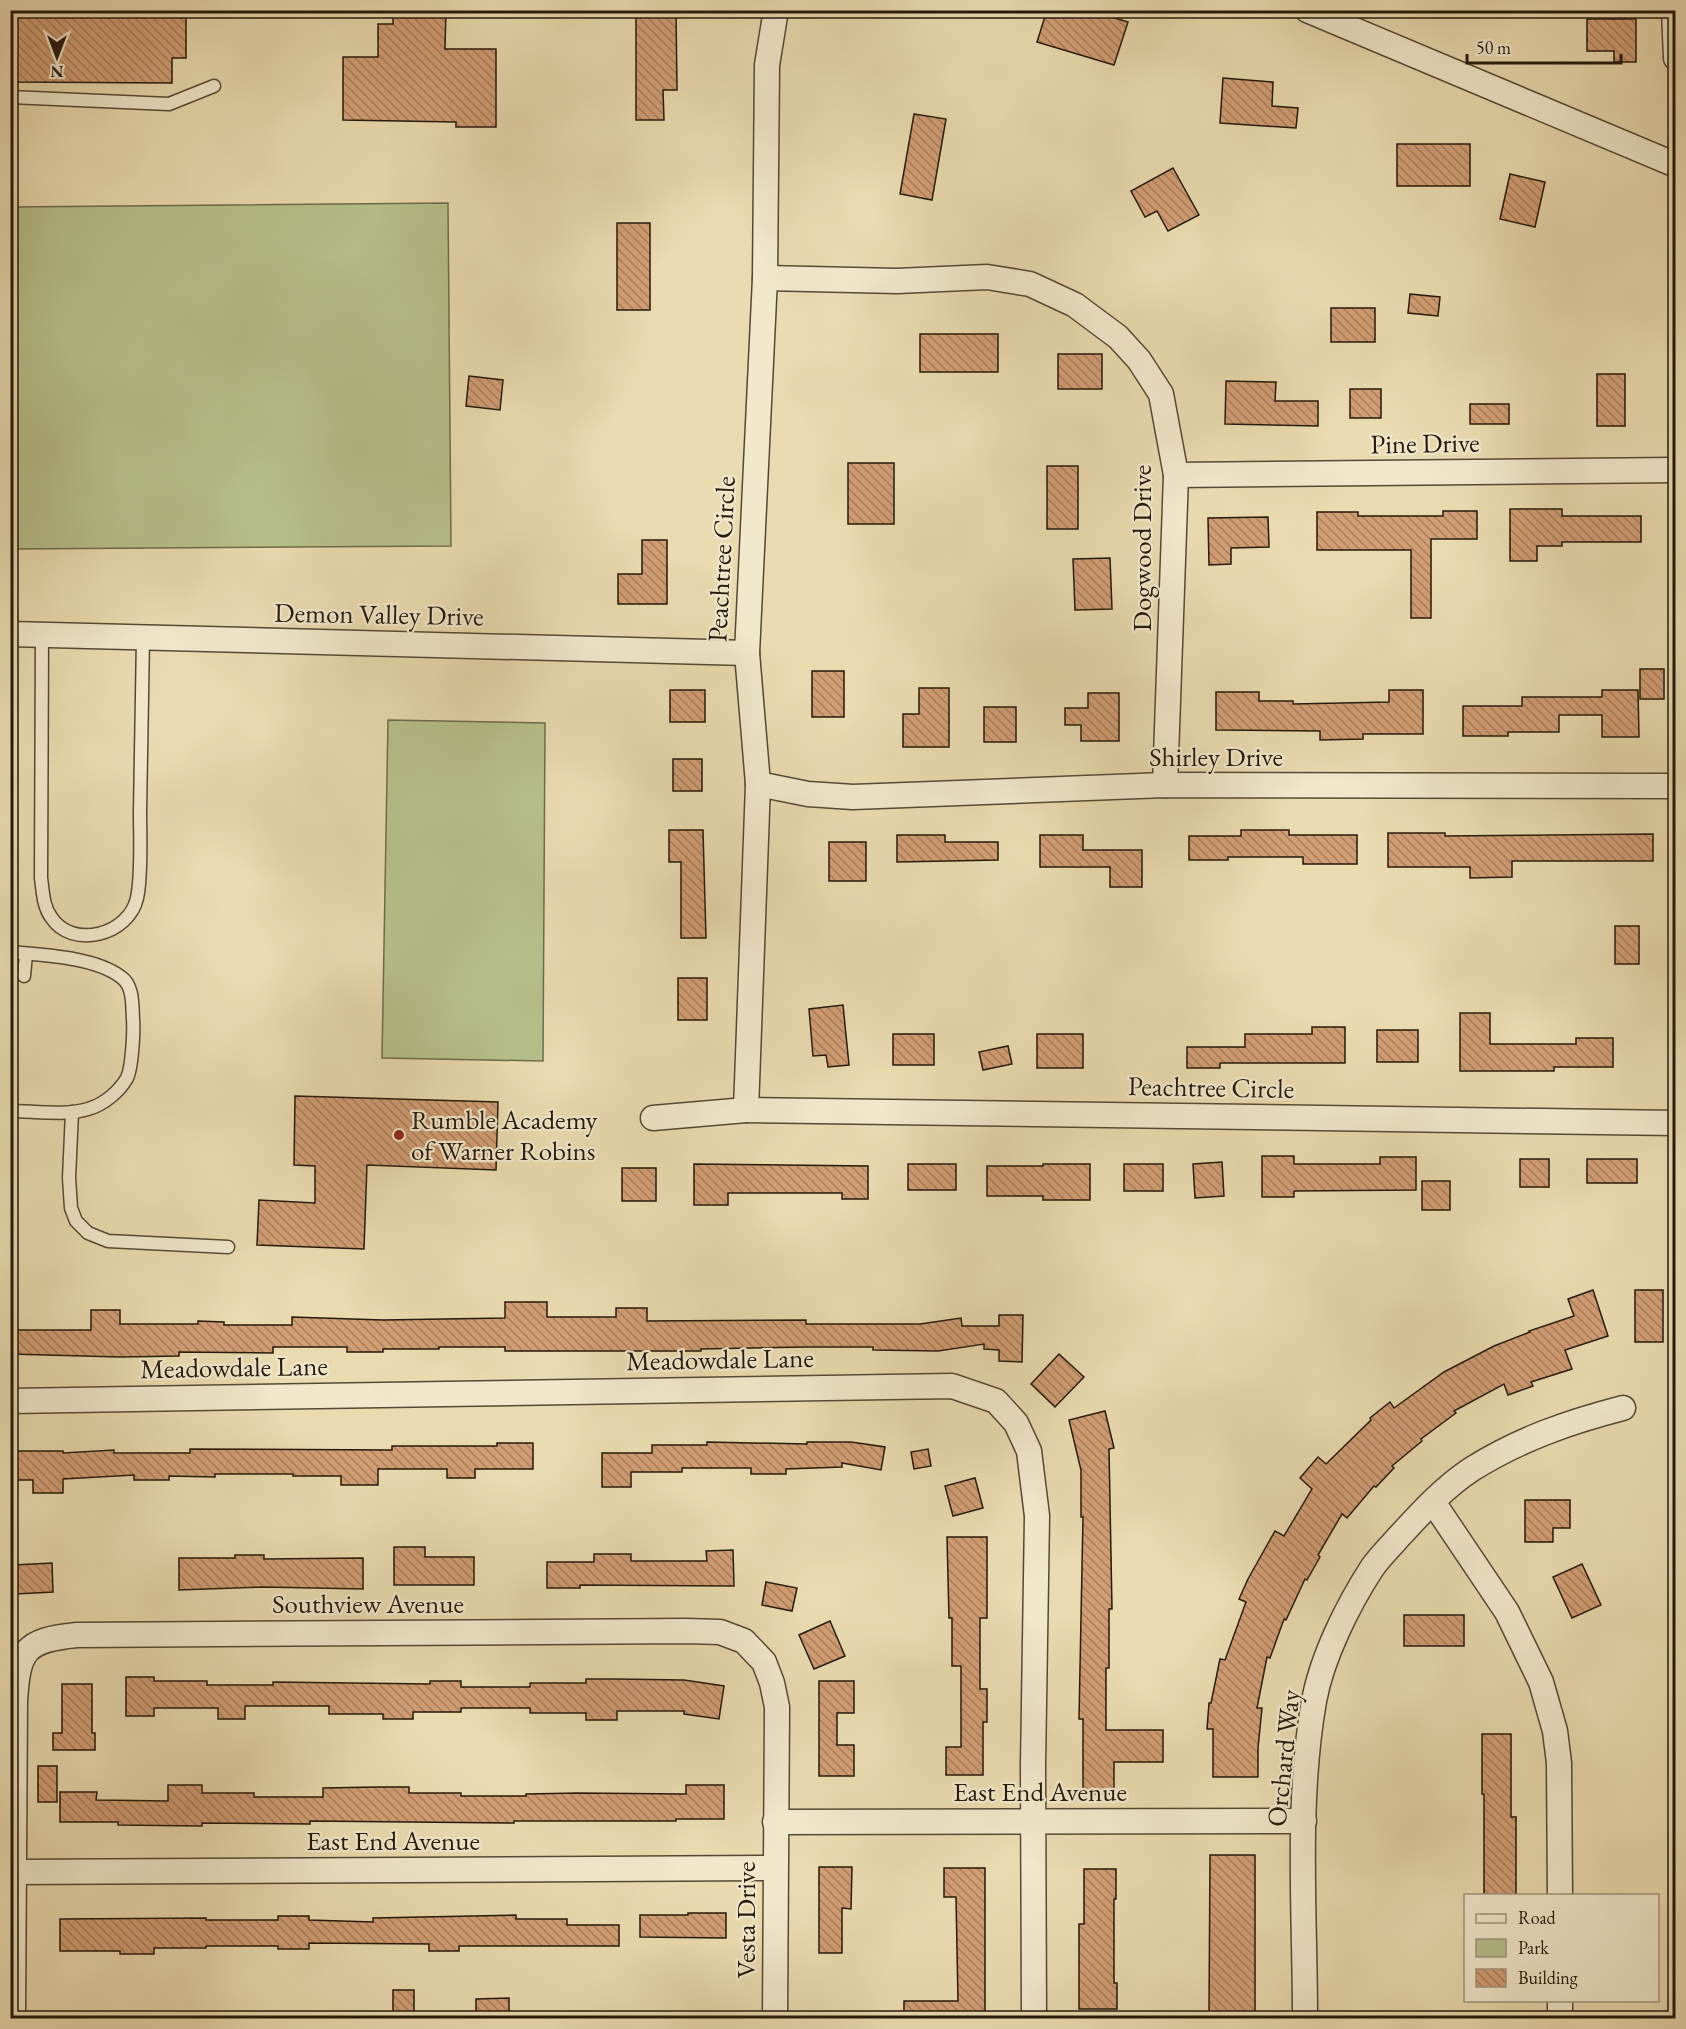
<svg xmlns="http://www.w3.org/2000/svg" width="1686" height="2029" font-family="'EB Garamond',serif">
<defs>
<pattern id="building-back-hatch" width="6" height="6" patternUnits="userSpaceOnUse" patternTransform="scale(1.5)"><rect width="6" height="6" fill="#d19d73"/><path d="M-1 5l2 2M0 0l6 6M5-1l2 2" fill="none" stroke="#a97f5d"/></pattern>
</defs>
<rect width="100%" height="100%" fill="#e9daaf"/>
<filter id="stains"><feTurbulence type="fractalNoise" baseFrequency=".00333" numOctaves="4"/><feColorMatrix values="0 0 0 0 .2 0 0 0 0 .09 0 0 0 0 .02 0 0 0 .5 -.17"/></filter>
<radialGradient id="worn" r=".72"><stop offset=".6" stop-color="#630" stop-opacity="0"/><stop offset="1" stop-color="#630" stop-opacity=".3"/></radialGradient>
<g fill="#b6c08b" stroke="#6d6c4c" stroke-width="1.5">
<path d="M448,203l3,343 -440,3v-342z"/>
<path d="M388,720l157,3 -2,338 -161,-3z"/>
</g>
<g fill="url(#building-back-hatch)" stroke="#24190c" stroke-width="1.5">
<path d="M10,10h176v48h-14v25l-162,-1z"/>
<path d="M393,10h53l-1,39h51v78h-40v-5l-113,-2v-63h35v-33h15z"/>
<path d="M636,10h40l1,80h-14l1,30h-28z"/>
<path d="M1047,10h42l39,12 -14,43 -77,-23z"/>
<path d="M1587,19h49v43h-22v-11h-27z"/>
<path d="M1223,78l50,4 -1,24 26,2 -2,20 -76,-5z"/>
<path d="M914,114l32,5 -14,81 -32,-6z"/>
<rect x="1397" y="144" width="73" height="42"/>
<path d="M1173,168l26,47 -31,16 -11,-20 -12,6 -14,-26z"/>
<path d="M1510,174l35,8 -10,45 -35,-8z"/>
<rect x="617" y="223" width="33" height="87"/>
<path d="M1410,294l30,3 -2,19 -30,-3z"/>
<rect x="1331" y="308" width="44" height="34"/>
<rect x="920" y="334" width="78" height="38"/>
<rect x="1058" y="354" width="44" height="35"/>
<rect x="1597" y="374" width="28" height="52"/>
<path d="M469,376l34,4 -3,30 -34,-4z"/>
<path d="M1226,381l50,1 -1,19h43v25l-93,-2z"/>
<rect x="1350" y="389" width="31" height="29"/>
<rect x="1470" y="404" width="39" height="20"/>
<rect x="848" y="463" width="46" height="61"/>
<rect x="1047" y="466" width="31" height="63"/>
<path d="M1510,509h52v7h79v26h-79v4h-25v15h-27z"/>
<path d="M1443,511h34v28h-46v79h-20v-68h-94v-38h41v4h85z"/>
<path d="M1268,517l1,30 -38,1v16l-22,1 -1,-47z"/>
<path d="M642,540h25v64h-49v-30h24z"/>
<path d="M1110,558l2,51 -37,1 -2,-51z"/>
<rect x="1640" y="669" width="24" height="30"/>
<rect x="812" y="671" width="32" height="46"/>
<path d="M919,688h30v59h-46v-33h16z"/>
<rect x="670" y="690" width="35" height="32"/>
<path d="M1389,690h34v44h-60v5l-43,1v-9l-104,-1v-38h43v9h34v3l96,-2z"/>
<path d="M1602,690h36l1,47h-37v-22h-43v17h-51v4h-45v-30h59v-9h80z"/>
<path d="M1088,693h31v48h-38v-16h-16v-17h23z"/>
<rect x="984" y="707" width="32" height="35"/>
<rect x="673" y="759" width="29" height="32"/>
<path d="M669,830h34l3,108h-25v-76h-12z"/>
<path d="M1241,830h48v5h68v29h-54v-7h-75v3h-39v-24h52z"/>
<path d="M1388,833h57v3l208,-2v27h-141v16l-42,1v-11h-82z"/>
<path d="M897,835h48v7h53v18l-101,2z"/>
<path d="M1040,835h43v15h59v37h-32v-20h-70z"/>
<rect x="829" y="842" width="37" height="39"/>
<rect x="1615" y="926" width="24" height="38"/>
<rect x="678" y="978" width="29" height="42"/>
<path d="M843,1005l6,60 -21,2 -2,-12 -13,1 -4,-47z"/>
<path d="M1460,1013h30v31h86v-6h37v29h-59v4h-94z"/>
<path d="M1312,1027h33v36h-125v5h-33v-21h58v-13h67z"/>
<rect x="1377" y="1030" width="41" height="32"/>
<rect x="893" y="1034" width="41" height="31"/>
<rect x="1037" y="1034" width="46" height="34"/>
<path d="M1008,1046l4,18 -29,6 -4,-18z"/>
<path d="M295,1096l203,6 -2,68 -129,-5 -3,84 -107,-4 2,-45 56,3v-37l-21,-1z"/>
<path d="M1262,1156h32v8h86v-7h36v33l-122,1v6h-32z"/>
<rect x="1520" y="1159" width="29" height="28"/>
<rect x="1587" y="1159" width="50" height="24"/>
<path d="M1222,1162l2,34 -29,2 -2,-34z"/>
<path d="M694,1164l174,2v33h-26v-6h-114v12h-34z"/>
<rect x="908" y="1164" width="48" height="26"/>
<path d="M1043,1164h47v36h-47v-4h-56v-30h56z"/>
<rect x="1124" y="1164" width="39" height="27"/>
<rect x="622" y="1168" width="34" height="33"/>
<rect x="1422" y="1181" width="28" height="29"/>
<path d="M1593,1290l15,46 -43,14 7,19 -41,13 2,4 -25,9 -4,-11 -50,27 2,2 -35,26 1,2 -30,25 2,2 -18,19 -2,-1 -27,32 -5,-4 -24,41 2,2 -13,23 -2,-1 -19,41 -2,-1 -14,39 -3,-1 -10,51h5l-4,40v29h-45v-48h-6l2,-26h2l9,-44 5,1 21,-58 -7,-3 9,-20 27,-48 9,5 28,-47 -12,-11 18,-21 8,7 45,-44 -1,-2 20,-16 4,6 50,-36 50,-26 36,-14 -1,-1 45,-15 -6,-17z"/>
<rect x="1635" y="1290" width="28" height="52"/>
<path d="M505,1302h42v15h69v-9h31v13l159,-1v4h114l41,-6 1,8h37v-11h24l-1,47 -23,-1v-11l-15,-1v-5l-46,7 -65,-1v-3h-67l-105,2v2h-196v-4h-66v2h-56v3h-36v-5h-74v6l-94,-1v4l-59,1 -110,-3v-24h81v-20h29v14h78v-3l26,1v3h68v-8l91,3 122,-2z"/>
<path d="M1059,1354l25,23 -29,30 -24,-23z"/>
<path d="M1105,1411l9,37 -5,1 3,160h-3v59h-3v62h57v32h-49v32h-31v-75h-4l4,-202h-2v-47l-12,-50z"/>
<path d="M707,1442l100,2v-2h44l34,5 -4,23 -39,-7v4l-56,2v5h-35v-6h-69v4h-51v15h-29v-34h50v-8h55z"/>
<path d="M497,1443h36v26h-58v9h-28v-9h-69v16h-37v-9h-48v-2h-78v3l-46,-1v4h-35v-5l-71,4v14h-30v-13h-23v-29h53v2l51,-3v3h76v-4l202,1v-4h105z"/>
<path d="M928,1449l3,17 -17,3 -3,-17z"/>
<path d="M975,1478l8,30 -30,8 -8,-30z"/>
<path d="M1525,1500h45v28h-17v14h-28z"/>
<path d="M947,1537h40v81h-7v71h7v33h-4v53h-37v-28h15v-81h-9v-48h-3z"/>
<path d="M394,1547h31v10h49v28h-80z"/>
<path d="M733,1550l1,36 -154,-1v3h-33v-26h47v-8h37v7h76l-1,-10z"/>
<path d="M235,1555h29v4l99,-1v31l-99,-2 -85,3v-32h56z"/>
<path d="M52,1563l1,29 -37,2 -2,-29z"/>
<path d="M1582,1564l19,41 -29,13 -19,-41z"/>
<path d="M766,1582l31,6 -5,23 -30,-6z"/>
<rect x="1404" y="1615" width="60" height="31"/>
<path d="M830,1621l15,35 -31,13 -15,-34z"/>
<path d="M126,1677h28v4h53v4h66v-3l157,2v-3h31v6h69v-4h56v-4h31l67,1 40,6 -5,33 -35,-5v-3h-67v9h-31v-7h-56v-5h-69v4h-48v7h-30v-5h-54v-8h-84v13h-27v-11h-64v8h-28z"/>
<path d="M819,1681h35v32h-17v32h17v31h-35z"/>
<path d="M62,1684h30v49h3v17h-42v-17h9z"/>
<path d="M1482,1734h29v83h5v79h-32v-102h-2z"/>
<rect x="38" y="1766" width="19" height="36"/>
<path d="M168,1785h34v8h52v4h69v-9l55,-1h31v6h52v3h65v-2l52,-1 108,1v-9h38v34h-48v2h-162v2l-204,-2v3l-108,-1v3l-84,-1v-3h-58v-30h37l-1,8 72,1z"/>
<path d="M1210,1855h45v157h-46z"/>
<path d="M819,1867h33l-1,42 -9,-1v45h-23z"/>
<path d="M944,1868h41v149l-81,2v-18h54l-2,-104h-12z"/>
<path d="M1084,1869h32v30h-2v84h3v26h-38v-85h5z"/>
<path d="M688,1913h38v25l-86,-1v-22h48z"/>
<path d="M516,1915v4h51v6h52v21h-160v5h-30v-7l-120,-1v6h-31v-3h-72v2h-52v6h-34v-3h-60v-32l146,-1v2h72v-4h31v4l64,2v-4z"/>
<rect x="393" y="1990" width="21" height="22"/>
<path d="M509,1998v21h-33v-20z"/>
</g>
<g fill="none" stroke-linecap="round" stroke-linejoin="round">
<defs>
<g id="service">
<path d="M10,97l159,7 45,-18"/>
<path d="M42,635l-1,243c2,14 2,28 10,39 21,33 78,18 86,-19 5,-23 3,-61 3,-86 1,-58 2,-116 3,-174"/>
<path d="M10,952c33,3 85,5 111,25 13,9 11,29 12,42 1,12 -1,49 -6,59 -8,14 -24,27 -39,31 -21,7 -55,2 -78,2"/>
<path d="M24,976l2,-22"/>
<path d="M72,1112l-3,66 2,30 5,13 12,12 20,8 120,6"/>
</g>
<g id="minor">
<path d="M776,10l-9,55 -2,213 -18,375 11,131 -12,326 930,13"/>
<path d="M1307,10l369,155"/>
<path d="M1674,10l2,48"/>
<path d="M765,278l132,3 90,-4 43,7 45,21 43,32 21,23 22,34 15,81 -11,310"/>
<path d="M1176,475l500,-5"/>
<path d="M10,634l737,19"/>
<path d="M758,784l50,10 45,3 312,-12 511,1"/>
<path d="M653,1118l93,-8"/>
<path d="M10,1401l942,-15 44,15 20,22 13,28 8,65 -4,249 1,253"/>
<path d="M1433,1502l74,110 34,70 14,49 4,32 1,133"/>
<path d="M775,1822l529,-1"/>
<path d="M10,1872l765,-4"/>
<path d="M1560,2000v18"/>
<path d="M13,2018l2,-316c3,-51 9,-62 62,-67l609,-4 34,1 24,9 20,21 8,21 5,24 -2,311"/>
<path d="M1305,2018c0,-104 -9,-214 9,-317 8,-44 34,-96 58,-133 7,-10 16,-19 24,-28 23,-25 47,-52 76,-71 48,-30 97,-47 151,-61"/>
</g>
</defs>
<use href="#service" stroke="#554935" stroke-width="15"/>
<use href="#minor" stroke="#554935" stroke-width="27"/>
<use href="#service" stroke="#f1e7cb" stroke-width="12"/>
<use href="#minor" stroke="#f1e7cb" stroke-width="24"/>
</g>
<circle fill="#8f2418" stroke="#f1e7cb" stroke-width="2" cx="399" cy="1135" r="6"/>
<g text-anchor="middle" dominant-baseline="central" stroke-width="4.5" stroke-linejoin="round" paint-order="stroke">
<g font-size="27" fill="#24190c" stroke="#f1e7cb">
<text transform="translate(1425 443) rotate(-1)">Pine Drive</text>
<text transform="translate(1141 548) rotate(-90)">Dogwood Drive</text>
<text transform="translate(721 559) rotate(-87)">Peachtree Circle</text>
<text transform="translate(379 614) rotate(1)">Demon Valley Drive</text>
<text x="1216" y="756">Shirley Drive</text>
<text transform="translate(1211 1087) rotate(1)">Peachtree Circle</text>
<text transform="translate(720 1359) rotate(-1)">Meadowdale Lane</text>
<text transform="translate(234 1367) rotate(-1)">Meadowdale Lane</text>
<text x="368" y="1603">Southview Avenue</text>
<text transform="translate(1283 1758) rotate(-84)">Orchard Way</text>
<text x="1040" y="1791">East End Avenue</text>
<text x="393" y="1840">East End Avenue</text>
<text transform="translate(745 1920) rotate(-90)">Vesta Drive</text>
</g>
<g font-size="27" fill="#24190c" stroke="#f1e7cb" text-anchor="start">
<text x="411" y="1119">Rumble Academy<tspan x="411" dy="31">of Warner Robins</tspan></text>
</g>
</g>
<rect width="1686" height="2029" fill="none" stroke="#e9daaf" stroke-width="36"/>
<rect x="12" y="12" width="1662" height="2005" fill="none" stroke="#24190c" stroke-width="3"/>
<rect x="18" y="18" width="1650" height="1993" fill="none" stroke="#24190c" stroke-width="1.5"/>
<rect x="1464" y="1894" width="195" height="108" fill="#f1e7cb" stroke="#9f957f" stroke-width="1.5"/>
<rect x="1476" y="1914" width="30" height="9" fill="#f1e7cb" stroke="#9f957f" stroke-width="1.5"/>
<text x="1518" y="1924" font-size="18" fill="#24190c">Road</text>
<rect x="1476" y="1939" width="30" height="18" fill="#b6c08b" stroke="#9f957f" stroke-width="1.5"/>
<text x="1518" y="1954" font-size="18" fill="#24190c">Park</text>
<rect x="1476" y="1969" width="30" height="18" fill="url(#building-back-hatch)" stroke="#9f957f" stroke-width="1.5"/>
<text x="1518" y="1984" font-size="18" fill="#24190c">Building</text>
<g transform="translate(57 57) rotate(180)" stroke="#f1e7cb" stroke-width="4.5" paint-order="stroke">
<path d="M0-4.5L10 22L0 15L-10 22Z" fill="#24190c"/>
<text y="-9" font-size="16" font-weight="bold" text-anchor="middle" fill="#24190c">N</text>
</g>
<path d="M1467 54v9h154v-9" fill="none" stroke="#24190c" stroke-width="3"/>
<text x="1476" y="54" font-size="18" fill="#24190c" stroke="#f1e7cb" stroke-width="4.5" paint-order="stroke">50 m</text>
<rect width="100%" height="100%" filter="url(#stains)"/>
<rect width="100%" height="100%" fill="url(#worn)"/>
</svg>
